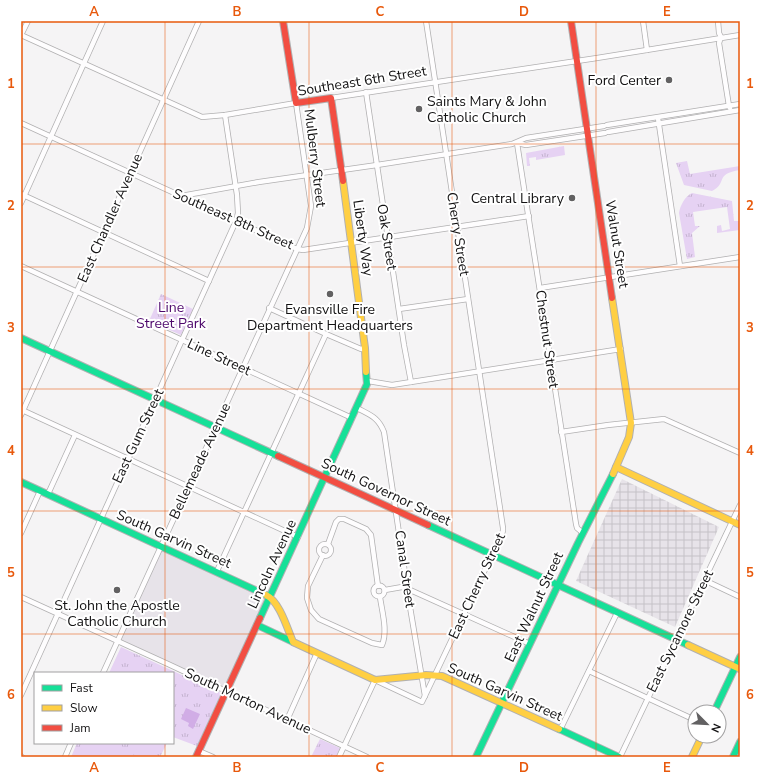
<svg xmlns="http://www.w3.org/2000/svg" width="761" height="778" font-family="'Nunito Sans',sans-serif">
<defs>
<pattern id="industrial-grid" width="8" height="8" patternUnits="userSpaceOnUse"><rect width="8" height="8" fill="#e7e3e9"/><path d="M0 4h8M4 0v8" fill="none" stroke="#c5c2c7"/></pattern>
<pattern id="grass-tufts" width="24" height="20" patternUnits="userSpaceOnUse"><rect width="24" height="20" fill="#e6d2f3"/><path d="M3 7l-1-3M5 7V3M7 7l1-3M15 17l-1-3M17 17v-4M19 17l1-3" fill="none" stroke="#c4b3cf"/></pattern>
</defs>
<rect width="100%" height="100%" fill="#f5f4f5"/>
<path fill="#e7e3e9" d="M161,548l107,48 -43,92 -106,-47z"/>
<path fill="url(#industrial-grid)" d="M622,479l97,48 -44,100 -99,-46z"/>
<g fill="url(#grass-tufts)">
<path d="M564,146l1,9 -29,5v-3l-7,1 1,8h-3l-1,-13z"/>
<path d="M687,161l3,13 50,-8v4c-26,4 -12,13 -28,21l-28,-6 -8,-22z"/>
<path d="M692,193l40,8 2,20h6v9l-23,3v-7l4,-1 1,6 8,-2 -3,-22 -34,5 2,14h5l-8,7 3,24 -8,2 -8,-46c1,-7 6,-17 13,-20z"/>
<path d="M161,294l32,15 -12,26 -32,-14z"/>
<path d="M121,647l100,46 -24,53 -24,-9v-64h-64z"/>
<path d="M320,739l20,9 -4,9h-25z"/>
<path d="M77,743h90l-7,14h-89z"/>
</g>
<g fill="#e6d2f3">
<path d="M84,743h37l5,14h-48z"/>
<path d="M139,743h22l-3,7 -3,-1 -4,8h-18z"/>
</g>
<path fill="#d1ade6" d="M186,708l14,6 -7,15 -5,-3 1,-3 -8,-4z"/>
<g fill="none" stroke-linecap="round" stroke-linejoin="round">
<defs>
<g id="street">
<path d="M643,21l4,29"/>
<path d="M718,21l1,12 2,4 -2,6 10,63 1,2"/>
<path d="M21,35l181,82 23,-2 71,-12 15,103 -4,22 -204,445"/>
<path d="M21,35l7,-14"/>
<path d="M366,92l38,253 7,37"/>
<path d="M331,98l266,-40 143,-23"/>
<path d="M658,118l22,148"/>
<path d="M21,123l276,126 6,1 226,-34"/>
<path d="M607,125l133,-21"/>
<path d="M608,132l132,-22"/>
<path d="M517,143l59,381 1,4 6,5"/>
<path d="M517,143l9,2 79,-12"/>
<path d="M21,194l188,87"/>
<path d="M181,196l78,-14 118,-17 135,-21 14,-6 78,-12"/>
<path d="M21,203l82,-182"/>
<path d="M21,266l331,152"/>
<path d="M540,288l200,-31"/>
<path d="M269,308l57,26 35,15 4,-1"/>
<path d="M399,309l69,-10"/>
<path d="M368,381l24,4 229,-36"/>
<path d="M357,408c13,7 21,9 27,24l26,175 15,89"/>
<path d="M22,410l276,127"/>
<path d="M21,415l178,-394"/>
<path d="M561,432l47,-7 56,-6 76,34"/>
<path d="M48,494l27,-59"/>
<path d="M21,533l19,-42"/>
<path d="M328,544l8,-22 3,-3h5l22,10 5,6 7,51"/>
<circle cx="325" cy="550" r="6"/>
<path d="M323,555l-15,31 -1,12 4,12 8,9 53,24 10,2c6,-14 0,-33 -2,-48"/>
<path d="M217,571l109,-237"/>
<path d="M704,580l36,17"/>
<circle cx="379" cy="591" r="5.5"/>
<path d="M385,590l17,-3 6,2 122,55"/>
<path d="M21,597l147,67 199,93"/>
<path d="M589,671l106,49"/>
<path d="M21,695l215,-474 2,-8 -1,-18 -12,-80"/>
<path d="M287,720l30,-67"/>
<path d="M560,730l57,-117"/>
<path d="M199,751l14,6"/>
<path d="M21,756l1,1"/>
<path d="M65,757l6,-14"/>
<path d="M339,757l36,-77 47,22 70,-147 11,-24v-3l-77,-507"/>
<path d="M620,757l120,-252"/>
</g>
<g id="fast">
<path d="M21,338l257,118"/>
<path d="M21,482l245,113"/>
<path d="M428,525l260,120"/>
<path d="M260,618l107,-234 -1,-12"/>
<path d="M257,625l36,17"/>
<path d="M714,712l26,-55"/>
<path d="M559,729l60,28"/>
<path d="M476,757l102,-214 35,-69"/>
<path d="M733,757l7,-15"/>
</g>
<g id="slow">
<path d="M343,181l22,167 1,24"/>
<path d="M612,298l19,125 -2,14 -16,37"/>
<path d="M616,467l124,58"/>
<path d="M266,595c14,7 21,33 27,47l82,38 51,-5 16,1 117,53"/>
<path d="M688,645l52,24"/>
<path d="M692,757l10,-21"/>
</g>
<g id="jam">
<path d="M283,21l13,82 35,-5 12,83"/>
<path d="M571,21l41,277"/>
<path d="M278,456l150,69"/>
<path d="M196,757l64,-139"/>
</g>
</defs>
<use href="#street" stroke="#b1b0b1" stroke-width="6"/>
<use href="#fast" stroke="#b1b0b1" stroke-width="8"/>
<use href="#slow" stroke="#b1b0b1" stroke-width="8"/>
<use href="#jam" stroke="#b1b0b1" stroke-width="8"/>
<use href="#street" stroke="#fefdfe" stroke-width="4.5"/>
<use href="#fast" stroke="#16e098" stroke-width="6"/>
<use href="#slow" stroke="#ffcf43" stroke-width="6"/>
<use href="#jam" stroke="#f24e42" stroke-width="6"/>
</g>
<path fill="none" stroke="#e8590c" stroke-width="1" stroke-opacity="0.55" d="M165,21v652M309,21v736M452,21v736M596,21v736M21,144h719M21,267h719M21,389h719M21,511h719M21,634h719M165,743v14"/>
<g fill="#626162" stroke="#fff" stroke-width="1.5">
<circle cx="669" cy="80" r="4"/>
<circle cx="419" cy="109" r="4"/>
<circle cx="572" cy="198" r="4"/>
<circle cx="330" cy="294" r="4"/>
<circle cx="117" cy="590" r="4"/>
</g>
<g text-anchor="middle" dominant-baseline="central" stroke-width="4" stroke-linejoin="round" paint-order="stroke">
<g font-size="14" fill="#131213" stroke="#fff" text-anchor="end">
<text x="661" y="80">Ford Center</text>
<text x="427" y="101" text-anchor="start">Saints Mary &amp; John<tspan x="427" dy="16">Catholic Church</tspan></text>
<text x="564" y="198">Central Library</text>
<text x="330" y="309" text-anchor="middle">Evansville Fire<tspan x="330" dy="16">Department Headquarters</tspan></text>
<text x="117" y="605" text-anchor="middle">St. John the Apostle<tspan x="117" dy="16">Catholic Church</tspan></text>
</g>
<g font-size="14" fill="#131213" stroke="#fff">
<text transform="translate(362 81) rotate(-9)">Southeast 6th Street</text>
<text transform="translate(315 158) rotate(83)">Mulberry Street</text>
<text transform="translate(110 218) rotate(-66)">East Chandler Avenue</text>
<text transform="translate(233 219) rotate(24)">Southeast 8th Street</text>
<text transform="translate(458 234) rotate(81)">Cherry Street</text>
<text transform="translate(387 237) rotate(81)">Oak Street</text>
<text transform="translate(363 238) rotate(82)">Liberty Way</text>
<text transform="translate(617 244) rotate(81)">Walnut Street</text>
<text transform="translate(547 339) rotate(82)">Chestnut Street</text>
<text transform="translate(219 357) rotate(25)">Line Street</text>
<text transform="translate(138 436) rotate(-65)">East Gum Street</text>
<text transform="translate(200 461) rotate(-65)">Bellemeade Avenue</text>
<text transform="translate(386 492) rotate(25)">South Governor Street</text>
<text transform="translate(174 539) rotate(24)">South Garvin Street</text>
<text transform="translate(272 564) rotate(-65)">Lincoln Avenue</text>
<text transform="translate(405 569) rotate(82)">Canal Street</text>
<text transform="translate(477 586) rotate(-65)">East Cherry Street</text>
<text transform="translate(534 607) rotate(-65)">East Walnut Street</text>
<text transform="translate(680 631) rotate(-64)">East Sycamore Street</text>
<text transform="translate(505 692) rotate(24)">South Garvin Street</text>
<text transform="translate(248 701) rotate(25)">South Morton Avenue</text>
</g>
<g font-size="14" fill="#4e086c" stroke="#fff">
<text x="171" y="307">Line<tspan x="171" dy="16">Street Park</tspan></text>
</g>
</g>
<rect width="761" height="778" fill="none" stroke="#ffffff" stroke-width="44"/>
<rect x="34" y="672" width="140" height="72" fill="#ffffff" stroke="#a1a0a1"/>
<rect x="42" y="685" width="20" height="6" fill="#16e098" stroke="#a1a0a1"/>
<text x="70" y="692" font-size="12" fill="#131213">Fast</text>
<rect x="42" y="705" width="20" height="6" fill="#ffcf43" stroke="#a1a0a1"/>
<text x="70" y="712" font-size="12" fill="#131213">Slow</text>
<rect x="42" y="725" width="20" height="6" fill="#f24e42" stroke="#a1a0a1"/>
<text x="70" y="732" font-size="12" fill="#131213">Jam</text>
<g transform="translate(707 724) rotate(114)"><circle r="19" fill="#ffffff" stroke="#a1a0a1"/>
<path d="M0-3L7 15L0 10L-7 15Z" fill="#626162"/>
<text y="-6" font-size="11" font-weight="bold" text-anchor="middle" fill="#131213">N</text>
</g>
<rect x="22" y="22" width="717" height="734" fill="none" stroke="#e8590c" stroke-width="1.5"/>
<g font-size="13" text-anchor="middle" font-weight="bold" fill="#e8590c">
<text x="94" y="16">A</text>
<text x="237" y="16">B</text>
<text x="380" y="16">C</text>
<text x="524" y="16">D</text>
<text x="667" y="16">E</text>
<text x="11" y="88">1</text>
<text x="750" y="88">1</text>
<text x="11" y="210">2</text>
<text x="750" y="210">2</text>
<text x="11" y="332">3</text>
<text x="750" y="332">3</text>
<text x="11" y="455">4</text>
<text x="750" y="455">4</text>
<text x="11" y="577">5</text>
<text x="750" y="577">5</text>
<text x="11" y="699">6</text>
<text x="750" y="699">6</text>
<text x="94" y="772">A</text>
<text x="237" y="772">B</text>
<text x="380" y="772">C</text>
<text x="524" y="772">D</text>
<text x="667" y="772">E</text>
</g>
</svg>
